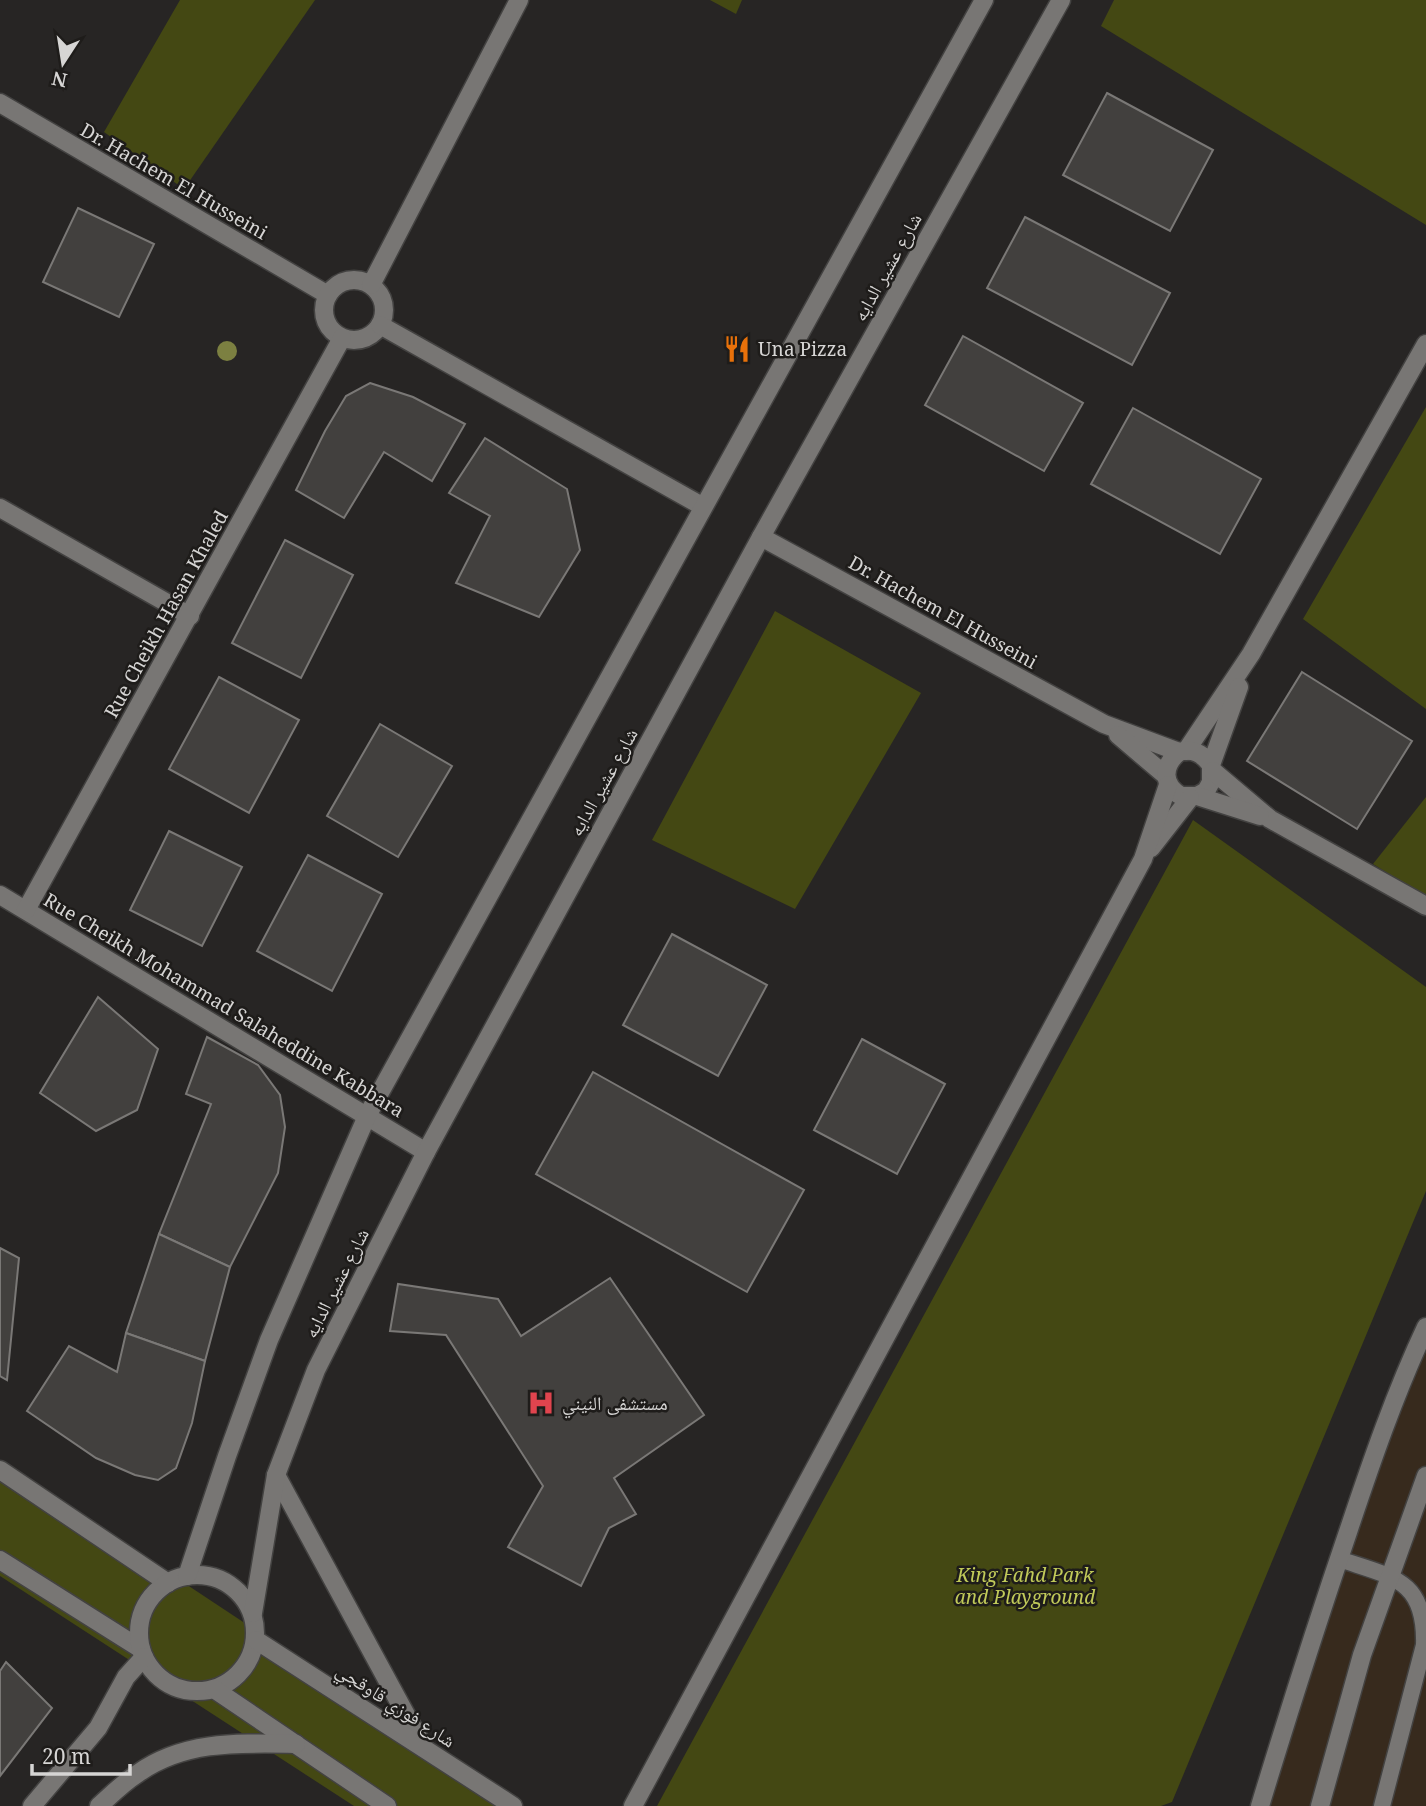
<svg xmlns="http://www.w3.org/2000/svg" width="1426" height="1806" font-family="'Noto Serif','Noto Naskh Arabic',serif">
<rect width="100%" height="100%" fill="#272524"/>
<path fill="#372a1d" d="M1426,1328v478h-172l65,-215 76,-197z"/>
<g fill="#444813">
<path d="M180,0h135l-131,189 -80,-57z"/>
<path d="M710,0h32l-6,14z"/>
<path d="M1114,0h312v225l-325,-199z"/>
<path d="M1426,407v302l-123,-90z"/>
<path d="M775,611l146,82 -126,216 -143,-69z"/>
<path d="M1426,797v100l-53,-33z"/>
<path d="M1193,820l233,167v204l-254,611 -11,4h-504z"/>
<path d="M0,1461l521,345h-167l-354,-230z"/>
</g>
<g fill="#42403e" stroke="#7a7876" stroke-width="2">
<path d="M1107,93l106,57 -43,81 -107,-56z"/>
<path d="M78,208l76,36 -35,73 -76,-35z"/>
<path d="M1025,217l145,76 -38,72 -145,-77z"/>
<path d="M963,336l120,67 -39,68 -119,-66z"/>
<path d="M370,383l43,14 52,27 -33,57 -48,-29 -40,66 -48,-28 29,-59 21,-35z"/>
<path d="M1133,408l128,71 -41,75 -129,-70z"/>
<path d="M485,438l82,51 13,61 -41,67 -83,-34 34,-67 -41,-23z"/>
<path d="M285,540l68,35 -52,103 -69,-35z"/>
<path d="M1302,672l110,69 -55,88 -110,-68z"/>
<path d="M219,677l80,43 -50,93 -80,-44z"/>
<path d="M380,724l72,42 -54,91 -71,-41z"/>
<path d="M169,831l73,36 -40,79 -72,-36z"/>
<path d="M308,855l74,39 -50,97 -75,-40z"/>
<path d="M672,934l95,51 -49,91 -95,-51z"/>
<path d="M98,997l60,52 -21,61 -41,21 -56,-38z"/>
<path d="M207,1037l51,28 22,30 5,32 -7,46 -48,94 -71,-33 52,-130 -25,-10z"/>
<path d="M862,1039l83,45 -48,90 -83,-44z"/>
<path d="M593,1072l211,118 -57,102 -211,-118z"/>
<path d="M159,1234l71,33 -25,94 -79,-28z"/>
<path d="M0,1248l19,10 -12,122 -7,-4z"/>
<path d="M610,1278l94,137 -90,63 22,36 -27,14 -28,58 -73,-39 35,-61 -97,-151 -56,-4 8,-47 100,15 23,37z"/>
<path d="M126,1333l79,28 -13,62 -16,45 -18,12 -23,-5 -39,-17 -69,-47 42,-65 48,26z"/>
<path d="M6,1662l46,46 -52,68v-105z"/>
</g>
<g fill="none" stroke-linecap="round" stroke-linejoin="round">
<defs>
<path id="service" d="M1339,1559c53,18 87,20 85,86l-42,161"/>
<g id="minor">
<path d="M0,103l328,192"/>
<circle cx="354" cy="310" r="30"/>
<path d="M371,285l148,-285"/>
<path d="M380,325l322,181"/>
<path d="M0,508l190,108"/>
<path d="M761,537l343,187 75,28"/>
<path d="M1118,735l47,40"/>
<path d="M1186,751l65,-97 175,-310"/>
<path d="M1211,765c-8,-11 -18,-17 -32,-13 -17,14 -17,33 2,44h16l9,-5 5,-9v-17l28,-78"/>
<path d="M1213,771l57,48 156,87"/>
<path d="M1197,796l63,20"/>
<path d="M1151,848l39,-50"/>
<path d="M0,895l426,257"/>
<path d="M26,910l316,-572"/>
<path d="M633,1806l510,-947 25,-74"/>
</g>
<g id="tertiary">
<path d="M0,1470l168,113"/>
<path d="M276,1475l148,273"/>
<path d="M0,1560l141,89"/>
<circle cx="197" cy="1633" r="58"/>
<path d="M187,1576l40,-120 42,-116 98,-224 617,-1116"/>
<path d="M253,1613l23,-138 40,-105 110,-218 335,-615 300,-537"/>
<path d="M256,1640l257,166"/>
<path d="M214,1689l173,117"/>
<path d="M32,1806l66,-78 28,-51 18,-20"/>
<path d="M99,1806c12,-11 24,-23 38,-32 47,-34 103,-31 159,-30"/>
<path d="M1260,1806c28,-92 57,-183 88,-274 23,-69 47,-139 78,-205"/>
<path d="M1320,1806l42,-151 64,-179"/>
</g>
</defs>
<use href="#service" stroke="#434241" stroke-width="19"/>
<use href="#minor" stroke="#434241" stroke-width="21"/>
<use href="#tertiary" stroke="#434241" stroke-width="21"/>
<use href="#service" stroke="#787674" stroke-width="16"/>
<use href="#minor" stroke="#787674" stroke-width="18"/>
<use href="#tertiary" stroke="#787674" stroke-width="18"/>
</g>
<circle fill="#7c8041" cx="227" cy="351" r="10"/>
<defs>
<symbol id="restaurant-bare" viewBox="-9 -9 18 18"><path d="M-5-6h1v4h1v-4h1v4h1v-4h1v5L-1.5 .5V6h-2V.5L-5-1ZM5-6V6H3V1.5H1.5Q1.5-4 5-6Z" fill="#e8710a" stroke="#1e1c1a" stroke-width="2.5" paint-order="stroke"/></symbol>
<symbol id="hospital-bare" viewBox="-9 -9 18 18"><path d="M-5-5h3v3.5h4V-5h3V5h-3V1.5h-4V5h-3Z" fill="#e0444e" stroke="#1e1c1a" stroke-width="2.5" paint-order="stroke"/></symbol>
</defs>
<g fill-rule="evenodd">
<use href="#restaurant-bare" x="718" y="330" width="38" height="38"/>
<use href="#hospital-bare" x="522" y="1384" width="38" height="38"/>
</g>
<g text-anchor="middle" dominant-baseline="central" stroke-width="5" stroke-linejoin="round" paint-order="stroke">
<g font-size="19" fill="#d6d5d4" stroke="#1e1c1a">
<text transform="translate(174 181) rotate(30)">Dr. Hachem El Husseini</text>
<text transform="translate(887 267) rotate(-61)">شارع عشير الدايه</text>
<text transform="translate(943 612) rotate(29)">Dr. Hachem El Husseini</text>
<text transform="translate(166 614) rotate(-61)">Rue Cheikh Hasan Khaled</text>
<text transform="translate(603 782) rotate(-61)">شارع عشير الدايه</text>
<text transform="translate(224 1005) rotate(31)">Rue Cheikh Mohammad Salaheddine Kabbara</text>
<text transform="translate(336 1283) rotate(-63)">شارع عشير الدايه</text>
<text transform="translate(396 1705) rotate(33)">شارع فوزي قاوقجي</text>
</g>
<g font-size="19" fill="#d6d5d4" stroke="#1e1c1a" text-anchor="start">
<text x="758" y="349">Una Pizza</text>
<text x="562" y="1403">مستشفى النيني</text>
</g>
<g font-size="19" font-style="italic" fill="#c1ca59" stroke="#1e1c1a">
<text x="1025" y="1575">King Fahd Park<tspan x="1025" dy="22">and Playground</tspan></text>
</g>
</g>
<g transform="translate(63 63) rotate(192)" stroke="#1e1c1a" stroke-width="5" paint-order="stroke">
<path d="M0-5L12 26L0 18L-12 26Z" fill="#d6d5d4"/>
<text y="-10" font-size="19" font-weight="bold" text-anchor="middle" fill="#d6d5d4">N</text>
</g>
<path d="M32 1764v10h98v-10" fill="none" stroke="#d6d5d4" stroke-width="3.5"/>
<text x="42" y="1764" font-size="21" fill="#d6d5d4" stroke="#1e1c1a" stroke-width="5" paint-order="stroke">20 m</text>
</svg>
